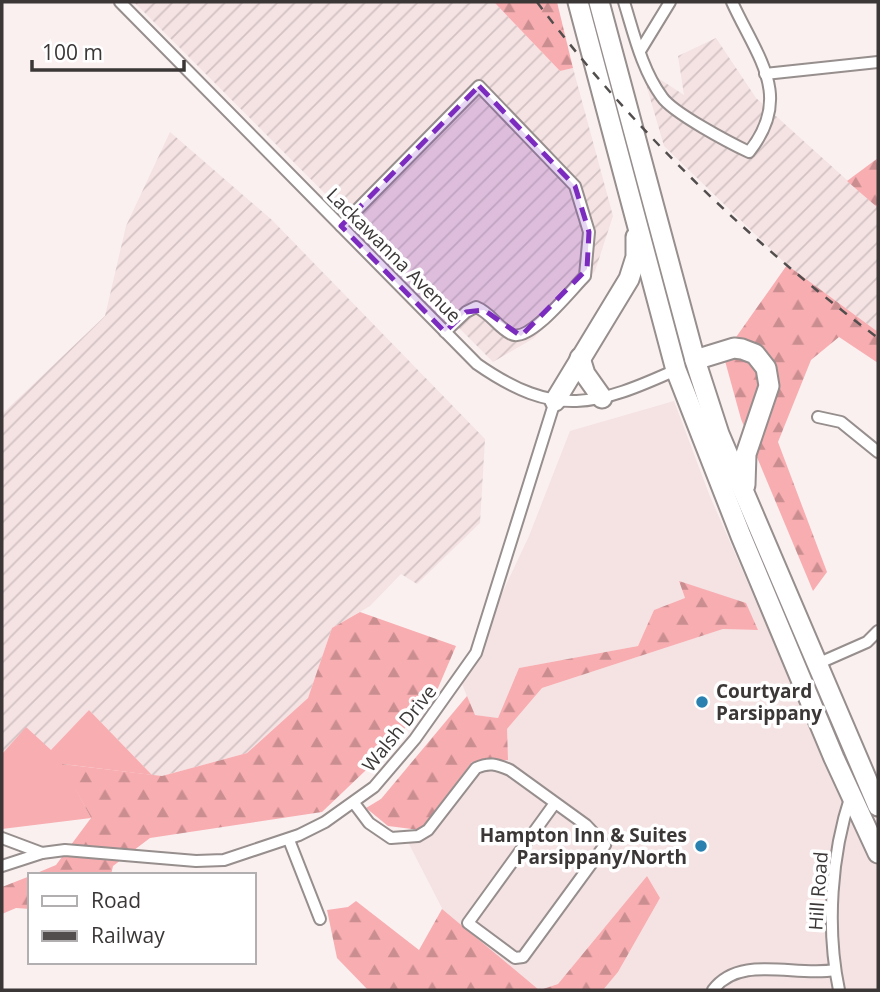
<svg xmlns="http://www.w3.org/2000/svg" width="880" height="992" font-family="'Open Sans',sans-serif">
<defs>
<pattern id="industrial-furrows" width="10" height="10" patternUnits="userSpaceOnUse" patternTransform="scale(1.75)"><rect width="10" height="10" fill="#f5e2e3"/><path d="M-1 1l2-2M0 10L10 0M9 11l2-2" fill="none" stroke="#d3c2c3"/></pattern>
<pattern id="forest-firs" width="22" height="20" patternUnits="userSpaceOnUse" patternTransform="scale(1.75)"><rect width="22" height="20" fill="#f8adb1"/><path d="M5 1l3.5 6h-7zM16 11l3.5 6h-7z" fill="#ca8e91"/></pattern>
</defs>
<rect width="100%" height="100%" fill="#faf0f0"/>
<path fill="#f5e2e3" d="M674,401l35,93 81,186 88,184v126h-275l15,-18 42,-74 -13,-22 -89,108 -18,6h-56l-75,-146 63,-82 35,-33 35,-41 181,-59 34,1 -78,-48 6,16 -31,12 -16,36 -119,22 -21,50 -24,-3 -13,-34 68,-145 41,-105z"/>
<g fill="url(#industrial-furrows)">
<path d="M134,2h360l66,69 13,-3 40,148 -18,55 -61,67 -41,24z"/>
<path d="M716,38l40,60 122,110v124l-91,-67 -123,-119 -23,-79 43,28 -6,-39z"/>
<path d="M170,132l102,88 213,219 -5,84 -63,61 -16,-10 -31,32 -38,22 -24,70 -61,55 -85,23 -10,-1 -63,-65 -38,41 -25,-23 -24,26v-340l103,-98 21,-90z"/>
</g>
<path fill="#f8adb1" d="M89,710l63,65 -89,-11 28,54 -89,11v-75l24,-27 25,23z"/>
<g fill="url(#forest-firs)">
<path d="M494,2h63l16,66 -13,3z"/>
<path d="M878,158v50l-31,-27z"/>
<path d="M787,265l91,67v31l-39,-26 -28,23 -33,82 49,130 -14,19 -72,-172 -19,-69h5z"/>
<path d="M679,581l67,22 12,27 -35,-1 -181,59 -35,41 1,31 -36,2 -52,68 -32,-4 -22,-18 15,-9 86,-103 8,19 23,3 21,-50 119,-22 16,-36 31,-12z"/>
<path d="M360,612l96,34 -18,42 -52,63 -64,61 -172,26 -37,28 -2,9h-79l24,-10 35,-47 -29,-54 100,12 85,-23 61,-55 24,-70z"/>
<path d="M30,876v33l-14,-1 -14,6v-27z"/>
<path d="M647,876l13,22 -42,74 -15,18h-63l18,-6z"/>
<path d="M356,901l63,49 23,-41 97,81h-171l-31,-32 -10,-48 21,-3z"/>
</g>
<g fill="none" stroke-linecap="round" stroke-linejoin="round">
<defs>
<g id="street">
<path d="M120,2l357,362c79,55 119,42 201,5"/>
<path d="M624,2c10,32 18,68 38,95 11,16 68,46 87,55 45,-56 8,-95 -17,-150"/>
<path d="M640,51l30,-49"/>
<path d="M765,74l113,-12"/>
<path d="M341,226l138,-140 96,100 14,46 -4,44c-14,14 -56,68 -74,58 -14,-7 -20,-21 -35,-27l-10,5 -21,20"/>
<path d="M818,417l23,5 37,30"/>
<path d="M817,664l50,-22 11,-11"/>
<path d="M354,803l15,20 22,15 27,-2 10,-6 48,-62c13,-6 20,-4 34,2l76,55 19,20 -82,112 -8,1 -47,-35 87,-120"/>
<path d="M2,838l40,15"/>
<path d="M289,840l31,79"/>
<path d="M2,866l40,-13 23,-3 131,11 28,-1 75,-25 26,-13 49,-35 41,-48 61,-86 79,-252"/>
<path d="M713,990c27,-36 82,-13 122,-20"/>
<path d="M839,990c-13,-62 -8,-135 12,-195"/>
</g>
<g id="highway">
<path d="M578,2l98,368 65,166 93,222 44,95"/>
<path d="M599,2l96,358 24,74 159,372"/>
<path d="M580,358l5,16 17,24"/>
<path d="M695,360l39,-12 8,1 13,5 11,14 3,18 -23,68 -1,31"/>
<path d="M555,401l74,-122 7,-22v-20"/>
</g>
</defs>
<use href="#street" stroke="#978e8e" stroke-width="14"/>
<use href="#highway" stroke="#978e8e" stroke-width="23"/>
<use href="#street" stroke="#fff" stroke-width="10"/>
<use href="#highway" stroke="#fff" stroke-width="19"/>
<path stroke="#534e4e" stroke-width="2.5" stroke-dasharray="9 9" stroke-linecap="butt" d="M537,2c95,127 214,241 341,336"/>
</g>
<path fill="#7b2cbf" fill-opacity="0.2" stroke="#7b2cbf" stroke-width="5" stroke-dasharray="14 9" stroke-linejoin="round" d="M479,86l96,100 14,46 -2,37 -66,67 -37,-26 -18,2 -21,20 -104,-106z"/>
<g fill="#2a81b0" stroke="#fff" stroke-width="2.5">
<circle cx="702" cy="702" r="7"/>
<circle cx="701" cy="846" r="7"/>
</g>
<g text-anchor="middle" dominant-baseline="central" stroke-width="7" stroke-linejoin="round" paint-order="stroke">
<g font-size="19" fill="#3b3737" stroke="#fff">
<text transform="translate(394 255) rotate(45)">Lackawanna Avenue</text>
<text transform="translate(399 728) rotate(-51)">Walsh Drive</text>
<text transform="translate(818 891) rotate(-86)">Hill Road</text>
</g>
<g font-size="19" font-weight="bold" fill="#3b3737" stroke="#fff" text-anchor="start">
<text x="716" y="691">Courtyard<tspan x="716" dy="22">Parsippany</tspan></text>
<text x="687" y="835" text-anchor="end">Hampton Inn &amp; Suites<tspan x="687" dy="22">Parsippany/North</tspan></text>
</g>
</g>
<rect width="880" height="992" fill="none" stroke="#3b3737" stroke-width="7"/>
<rect x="28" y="873" width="228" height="91" fill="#ffffff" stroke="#b1afaf" stroke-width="2"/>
<rect x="42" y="896" width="35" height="10" fill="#ffffff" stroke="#b1afaf" stroke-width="2"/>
<text x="91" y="908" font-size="21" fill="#3b3737">Road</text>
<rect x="42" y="931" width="35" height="10" fill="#534e4e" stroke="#b1afaf" stroke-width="2"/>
<text x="91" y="943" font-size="21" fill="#3b3737">Railway</text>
<path d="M32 60v10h152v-10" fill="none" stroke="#3b3737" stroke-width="3.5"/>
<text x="42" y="60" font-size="21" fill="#3b3737" stroke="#ffffff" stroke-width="5" paint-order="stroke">100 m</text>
</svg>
